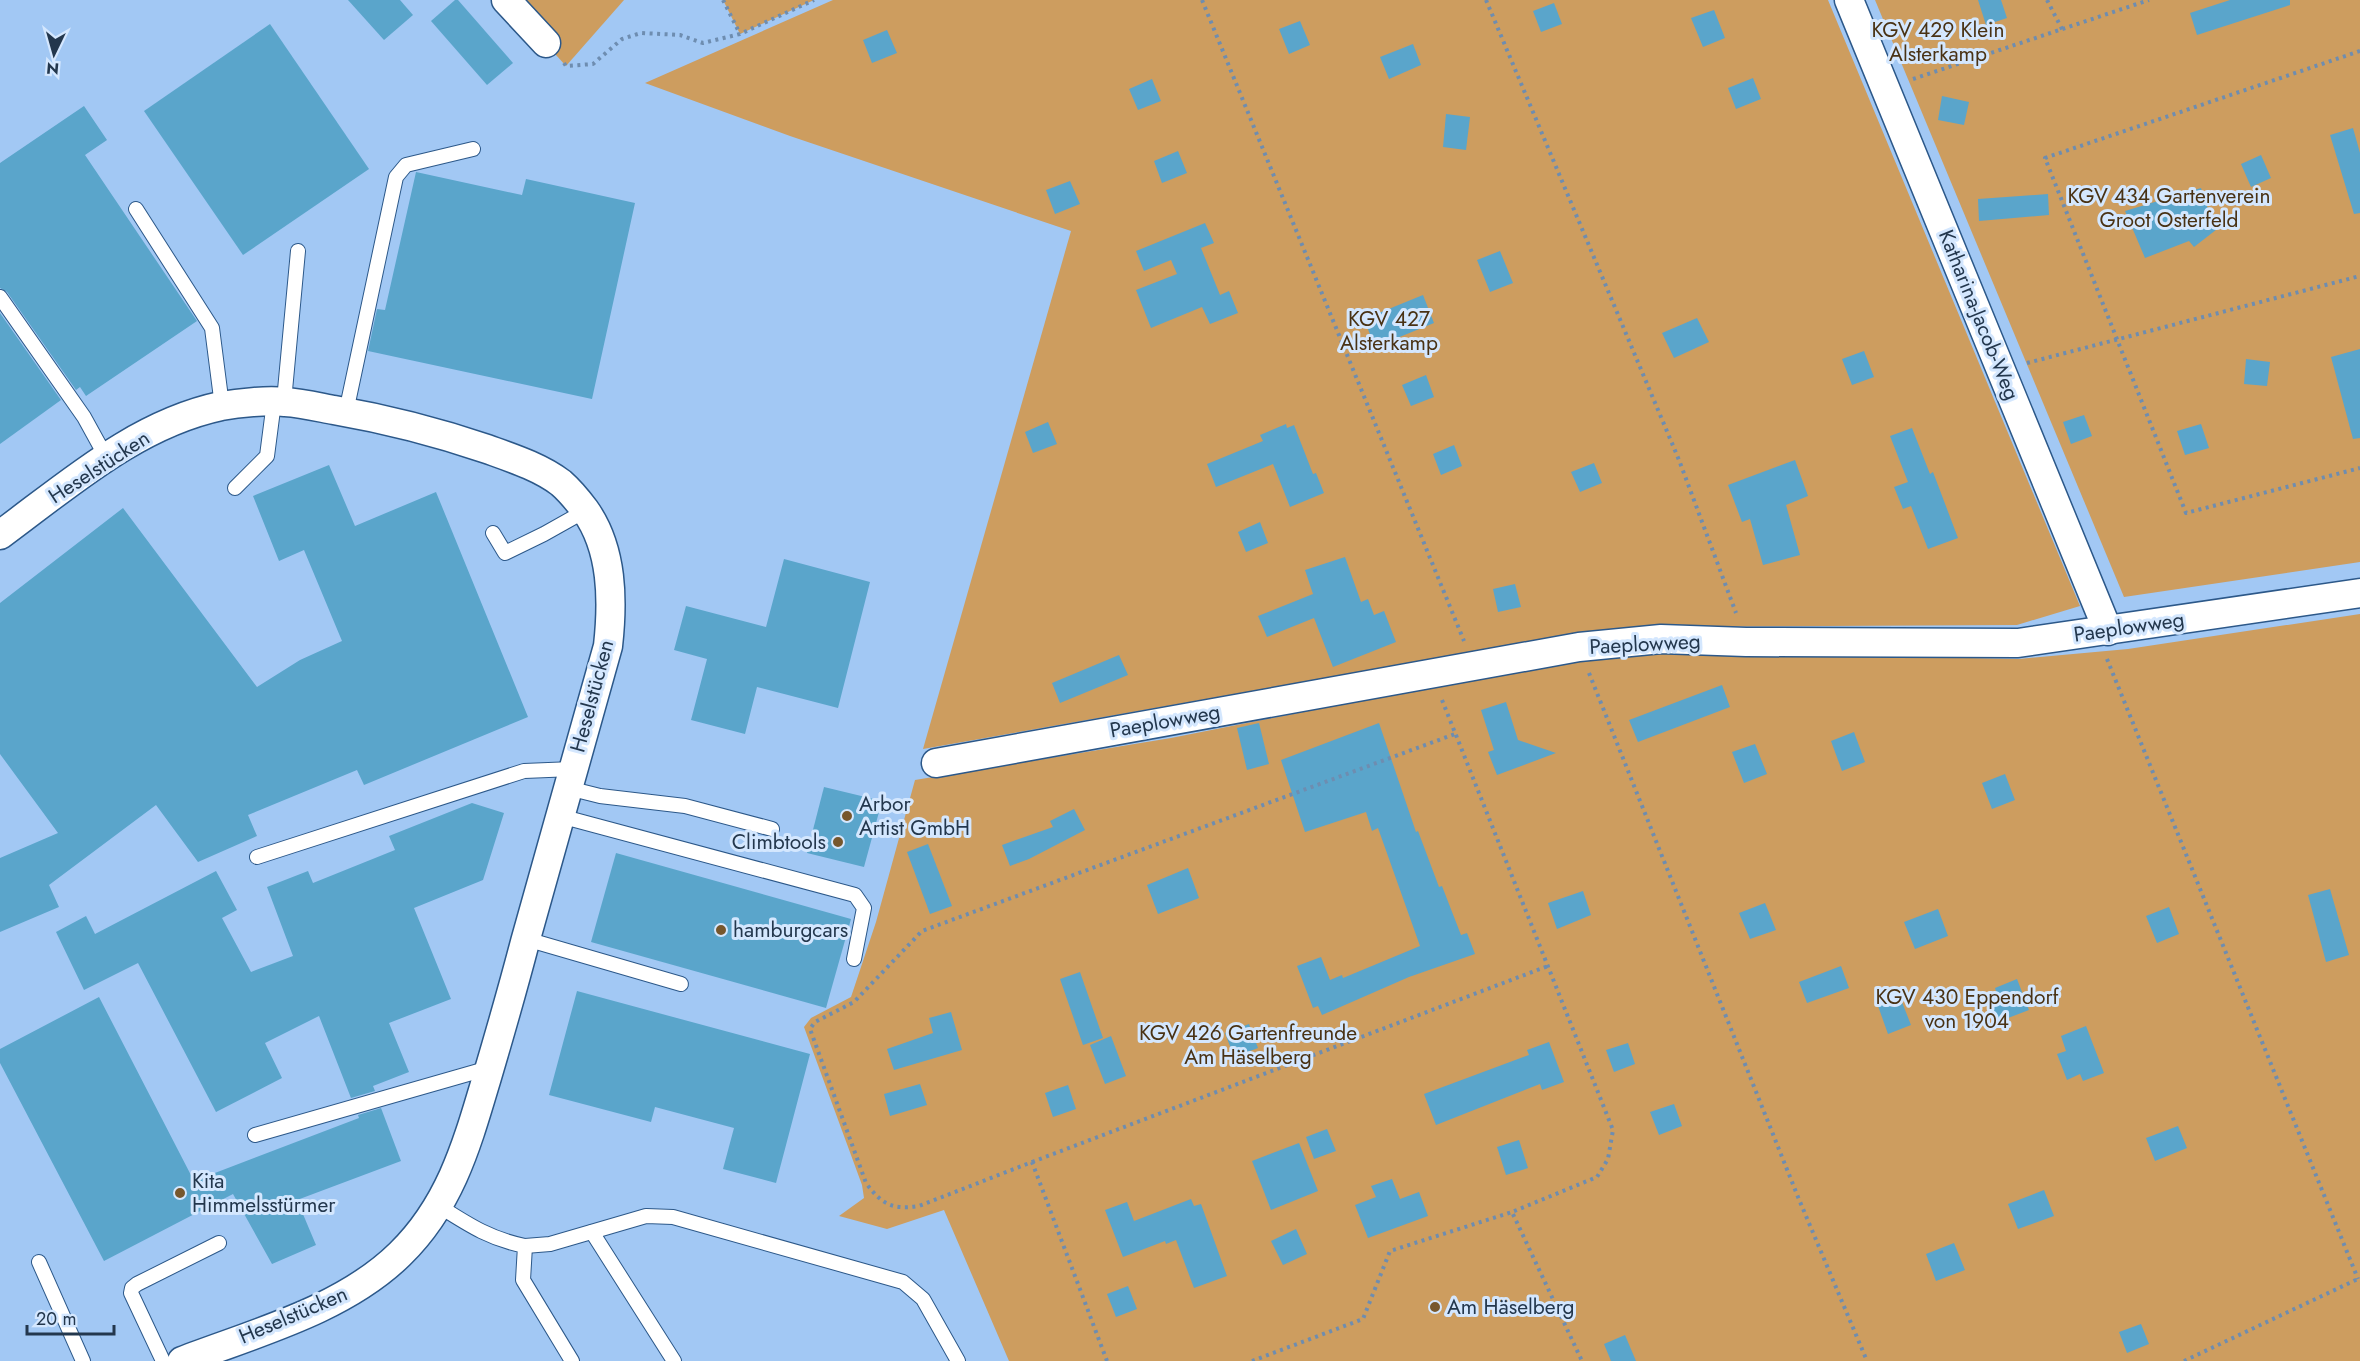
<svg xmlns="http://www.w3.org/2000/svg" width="2360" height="1361" font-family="Jost,sans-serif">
<rect width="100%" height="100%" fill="#a2c8f4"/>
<g fill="#cd9d5f">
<path d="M506,0h118l-58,66z"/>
<path d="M723,0h91l-74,34z"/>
<path d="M833,0h995l252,606 -63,19 -358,2 -84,7 -652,115 148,-518 -281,-95 -145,-53z"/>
<path d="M1875,0h485v562l-236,35z"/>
<path d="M2360,614v747h-1351l-65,-151 -57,19 -48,-13 25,-18 -2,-13 -58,-158 7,-9 40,-21 25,-75 39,-142 256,-42 400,-79 93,-7 355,7 109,-10z"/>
</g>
<g fill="#5aa5cb">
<path d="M348,0h52l13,15 -29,25z"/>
<path d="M455,0h3l55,63 -26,22 -56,-64z"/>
<path d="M1978,0h23l6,18 -21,7z"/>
<path d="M2230,0h60v5l-93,30 -7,-22z"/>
<path d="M1554,3l8,21 -21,8 -8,-21z"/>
<path d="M1714,10l11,28 -22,9 -12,-29z"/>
<path d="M1300,21l10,24 -21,9 -10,-25z"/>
<path d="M270,24l99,145 -126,86 -99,-144z"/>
<path d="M887,30l10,23 -25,10 -9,-23z"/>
<path d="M1413,44l8,21 -32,14 -9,-22z"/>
<path d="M1753,78l8,21 -25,10 -8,-21z"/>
<path d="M1152,79l9,22 -23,9 -9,-21z"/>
<path d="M1942,96l27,6 -5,23 -26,-5z"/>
<path d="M84,106l23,34 -22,15 112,166 -111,75 -6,-9 -4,3 -69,-98 -7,-4v-125z"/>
<path d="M1446,114l24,3 -4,33 -23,-3z"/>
<path d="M2353,128l7,25v60l-6,1 -24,-79z"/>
<path d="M1178,151l9,22 -25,10 -8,-22z"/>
<path d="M2261,155l10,23 -20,9 -10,-23z"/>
<path d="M416,172l106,23 4,-16 109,24 -43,196 -224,-48 9,-42 8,1z"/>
<path d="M1070,181l10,23 -25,10 -9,-24z"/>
<path d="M2201,188l7,21 13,17 -27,21 -5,-6 -44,17 -20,-47z"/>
<path d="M2048,194l1,21 -70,6 -1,-22z"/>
<path d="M1205,223l9,20 -13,5 19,47 9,-4 9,22 -28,11 -8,-17 -51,21 -15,-38 41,-16 -6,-14 -27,11 -8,-20z"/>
<path d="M1500,251l13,32 -23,9 -13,-32z"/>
<path d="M1423,295l11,28 -59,24 -11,-28z"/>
<path d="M0,313l61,87 -61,44z"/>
<path d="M1697,318l12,24 -35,16 -12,-25z"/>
<path d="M2360,349v89l-7,1 -22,-82z"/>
<path d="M1864,351l10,26 -22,8 -10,-26z"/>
<path d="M2246,359l24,3 -3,24 -23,-2z"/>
<path d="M1426,375l8,22 -23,9 -9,-21z"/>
<path d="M2084,415l8,21 -21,8 -8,-22z"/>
<path d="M1048,422l9,22 -24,9 -8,-21z"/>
<path d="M1286,424l1,4 7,-3 19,49 3,-1 8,20 -34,14 -17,-43 -57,23 -9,-23 56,-23 -3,-6z"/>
<path d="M2201,424l8,24 -24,7 -8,-24z"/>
<path d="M1912,428l18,46 3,-2 25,66 -30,11 -17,-43 -8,3 -9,-22 14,-5 -18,-46z"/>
<path d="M1454,445l8,21 -21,9 -8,-21z"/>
<path d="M1795,460l13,36 -22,9 14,50 -37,10 -13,-46 -8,3 -14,-37z"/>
<path d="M1594,463l8,20 -22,9 -9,-20z"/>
<path d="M329,465l26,61 81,-34 92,225 -164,68 -7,-15 -109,45 9,21 -59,26 -42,-57 -107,80 10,22 -59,25v-74l58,-25 -58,-79v-151l123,-95 134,179 43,-27 42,-19 -38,-91 -25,11 -26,-65z"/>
<path d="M1260,522l8,21 -22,9 -8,-20z"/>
<path d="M1345,557l16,45 7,-3 6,16 10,-4 12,31 -63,25 -19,-49 -47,19 -9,-21 55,-22 -8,-24z"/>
<path d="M784,559l86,23 -32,126 -81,-21 -12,47 -54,-14 16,-61 -33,-9 12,-44 80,21z"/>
<path d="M1515,584l6,23 -23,5 -5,-23z"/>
<path d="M1119,655l9,20 -68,28 -8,-20z"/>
<path d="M1722,685l8,22 -92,35 -9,-22z"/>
<path d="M1506,702l12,38 38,13 -59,22 -9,-23 6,-2 -13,-40z"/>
<path d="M1259,723l10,41 -22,6 -10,-42z"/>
<path d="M1379,723l37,109 2,-1 21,56 3,-1 19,49 6,-2 8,21 -66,23 -87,38 -4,-9 -5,2 -16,-42 24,-9 9,23 12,-5 1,3 77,-32 -42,-118 -6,3 -6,-19 -61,20 -24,-72z"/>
<path d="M1854,732l11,30 -23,9 -11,-30z"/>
<path d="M1755,744l12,30 -23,9 -12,-31z"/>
<path d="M2005,774l10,26 -23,9 -10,-26z"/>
<path d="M824,787l58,14 -18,66 -57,-14z"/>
<path d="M472,803l32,10 -21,67 -69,28 37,91 -62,24 20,49 -36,14 2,5 -24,7 -32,-82 -54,27 17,35 -66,34 -78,-149 -54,27 -28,-58 30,-16 9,18 121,-63 21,39 -15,8 29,54 42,-16 -26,-69 41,-16 5,12 82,-33 -6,-14z"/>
<path d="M1074,809l11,21 -56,29 -19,7 -8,-21 51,-18 -3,-6z"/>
<path d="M928,844l24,62 -22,8 -23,-62z"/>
<path d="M616,853l235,66 -25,89 -235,-66z"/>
<path d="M1188,868l11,30 -41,16 -11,-29z"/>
<path d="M2330,889l19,66 -23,7 -18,-67z"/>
<path d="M1583,891l8,24 -34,14 -9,-26z"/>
<path d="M1765,903l11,27 -26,9 -11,-26z"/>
<path d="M2169,907l10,27 -22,9 -11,-27z"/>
<path d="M1938,909l10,27 -33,13 -11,-27z"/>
<path d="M1841,966l8,22 -42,15 -8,-21z"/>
<path d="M1080,972l23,66 -20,7 -23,-66z"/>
<path d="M2017,979l12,31 -34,13 -10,-24 12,-5 -2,-6z"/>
<path d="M577,991l233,63 -34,129 -53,-14 11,-41 -79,-21 -4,15 -102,-27z"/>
<path d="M99,997l95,184 165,-63 -1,-3 23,-7 20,53 -104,39 19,45 -44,19 -39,-70 -129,67 -104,-198v-14z"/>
<path d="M1900,997l11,28 -23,9 -10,-28z"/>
<path d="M951,1012l11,38 -68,20 -7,-21 46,-16 -4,-15z"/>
<path d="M1249,1024l9,24 -24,9 -9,-24z"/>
<path d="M2086,1026l18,47 -21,8 -3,-7 -13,6 -10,-26 9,-3 -5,-15z"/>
<path d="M1111,1036l15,40 -21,8 -15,-39z"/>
<path d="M1549,1042l15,40 -22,8 -2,-6 -104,41 -12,-31 105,-39 -2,-5z"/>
<path d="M1628,1043l7,21 -21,8 -8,-22z"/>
<path d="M920,1084l7,21 -37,11 -6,-22z"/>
<path d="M1068,1085l8,24 -23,8 -8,-24z"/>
<path d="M1674,1104l8,22 -23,9 -9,-23z"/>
<path d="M2178,1126l9,22 -32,13 -9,-23z"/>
<path d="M1327,1129l9,22 -22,8 -8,-22z"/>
<path d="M1519,1140l9,28 -22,7 -9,-28z"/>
<path d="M1299,1143l19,48 -47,19 -19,-49z"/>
<path d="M1392,1179l8,20 19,-7 9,24 -60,22 -13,-33 21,-8 -5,-11z"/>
<path d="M2044,1190l10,26 -36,13 -10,-25z"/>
<path d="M1191,1199l3,7 7,-2 26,72 -33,12 -18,-48 -10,4 -1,-3 -42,16 -18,-47 22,-8 7,19z"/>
<path d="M1296,1229l11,25 -24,11 -12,-24z"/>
<path d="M1954,1243l11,27 -29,11 -10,-27z"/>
<path d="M1128,1286l9,23 -21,8 -9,-23z"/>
<path d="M2141,1324l8,20 -22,9 -8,-21z"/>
<path d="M1625,1335l11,26h-25l-7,-17z"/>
</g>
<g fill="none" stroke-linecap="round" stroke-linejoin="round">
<defs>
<g id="lane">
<path d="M136,209l76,119 10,78"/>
<path d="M0,297l84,120 22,40"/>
<path d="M284,401l14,-150"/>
<path d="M346,412l50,-235 10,-12 67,-16"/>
<path d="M235,488l32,-32 7,-54"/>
<path d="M493,533l12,20 39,-19 41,-23"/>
<path d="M568,788l32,8 85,10 87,23"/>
<path d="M560,816l295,79 9,13 -10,51"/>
<path d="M257,857l267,-86 49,-2"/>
<path d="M526,939l155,45"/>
<path d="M255,1135l234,-67"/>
<path d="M439,1206c30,19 51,33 86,40l-2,34 49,81"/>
<path d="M592,1232l82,129"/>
<path d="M525,1246l25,-2 96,-28 27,1 230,65 20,17 35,62"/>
<path d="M39,1262l44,99"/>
<path d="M163,1361l-32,-68 1,-5 5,-4 82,-41"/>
</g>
<g id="street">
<path d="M506,0l40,43"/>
<path d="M1849,0l259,631"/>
<path d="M0,535c68,-50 136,-111 221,-129 17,-3 46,-6 64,-4 16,1 33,5 49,8 52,9 103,22 153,39 25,9 53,18 74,34 8,7 18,19 24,27 28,39 28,91 23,136 -28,99 -55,198 -83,296 -12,46 -25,91 -38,135 -20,67 -36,127 -87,177 -57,56 -145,79 -218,107"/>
<path d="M936,763l643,-116 82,-8 85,3 272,1 342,-50"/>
</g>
</defs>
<use href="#lane" stroke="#2c5889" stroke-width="16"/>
<use href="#street" stroke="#2c5889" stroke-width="31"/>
<g stroke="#6e8db0" stroke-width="4" stroke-dasharray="3 4.5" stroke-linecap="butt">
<path d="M723,0l17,34"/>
<path d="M1202,0l262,641"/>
<path d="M1486,0l193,460 57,153"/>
<path d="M2047,0l16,31"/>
<path d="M2360,51l-315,107 141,355 174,-45"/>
<path d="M564,63l2,3 27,-2 29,-25 19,-6 39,2 23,8 37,-9 74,-34"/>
<path d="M1913,79l236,-79"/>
<path d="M2027,363l333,-87"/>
<path d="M2107,659l251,620"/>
<path d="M1589,673l209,524 69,164"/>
<path d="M1442,700l171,430 -5,29 -11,18 -85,35 70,149"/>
<path d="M1032,1162l516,-196"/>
<path d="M1107,1361l-75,-199 -113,44c-26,4 -37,-1 -53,-23l-56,-154 5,-7 39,-20 68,-71 533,-197"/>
<path d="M1252,1361l111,-42 27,-68 122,-39"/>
<path d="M2184,1361l176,-83"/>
</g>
<use href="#lane" stroke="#fff" stroke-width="14"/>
<use href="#street" stroke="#fff" stroke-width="28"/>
</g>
<g fill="#77572d" stroke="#d4e7fe" stroke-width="2">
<circle cx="847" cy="816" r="6"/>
<circle cx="838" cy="842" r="6"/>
<circle cx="721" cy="930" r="6"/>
<circle cx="180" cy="1193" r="6"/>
<circle cx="1435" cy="1307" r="6"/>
</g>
<g text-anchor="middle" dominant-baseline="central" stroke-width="6" stroke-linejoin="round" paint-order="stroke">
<g font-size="21" fill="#493214" stroke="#d4e7fe">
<text x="1938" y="30">KGV 429 Klein<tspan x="1938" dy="24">Alsterkamp</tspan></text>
<text x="2169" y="196">KGV 434 Gartenverein<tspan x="2169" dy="24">Groot Osterfeld</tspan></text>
<text x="1389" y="319">KGV 427<tspan x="1389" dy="24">Alsterkamp</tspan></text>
<text x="1967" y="997">KGV 430 Eppendorf<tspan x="1967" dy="24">von 1904</tspan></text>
<text x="1248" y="1033">KGV 426 Gartenfreunde<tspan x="1248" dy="24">Am Häselberg</tspan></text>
</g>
<g font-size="21" fill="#23374d" stroke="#d4e7fe">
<text transform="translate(1979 315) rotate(68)">Katharina-Jacob-Weg</text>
<text transform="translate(99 467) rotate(-33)">Heselstücken</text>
<text transform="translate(2129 627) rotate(-8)">Paeplowweg</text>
<text transform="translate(1645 644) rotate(-3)">Paeplowweg</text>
<text transform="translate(592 696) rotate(-75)">Heselstücken</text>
<text transform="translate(1165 721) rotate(-10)">Paeplowweg</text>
<text transform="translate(293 1315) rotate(-23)">Heselstücken</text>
</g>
<g font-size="21" fill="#23374d" stroke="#d4e7fe" text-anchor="start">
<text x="859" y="804">Arbor<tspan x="859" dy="24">Artist GmbH</tspan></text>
<text x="826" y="842" text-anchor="end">Climbtools</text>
<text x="733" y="930">hamburgcars</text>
<text x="192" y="1181">Kita<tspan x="192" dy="24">Himmelsstürmer</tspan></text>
<text x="1447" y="1307">Am Häselberg</text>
</g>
</g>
<g transform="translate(54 54) rotate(185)" stroke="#d4e7fe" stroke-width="4.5" paint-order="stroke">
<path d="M0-4.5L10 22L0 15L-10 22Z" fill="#23374d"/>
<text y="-9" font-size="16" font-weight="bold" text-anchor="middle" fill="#23374d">N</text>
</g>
<path d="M27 1325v9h87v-9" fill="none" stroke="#23374d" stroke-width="3"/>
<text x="36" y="1325" font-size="18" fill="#23374d" stroke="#d4e7fe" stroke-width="4.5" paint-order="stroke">20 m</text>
</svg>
